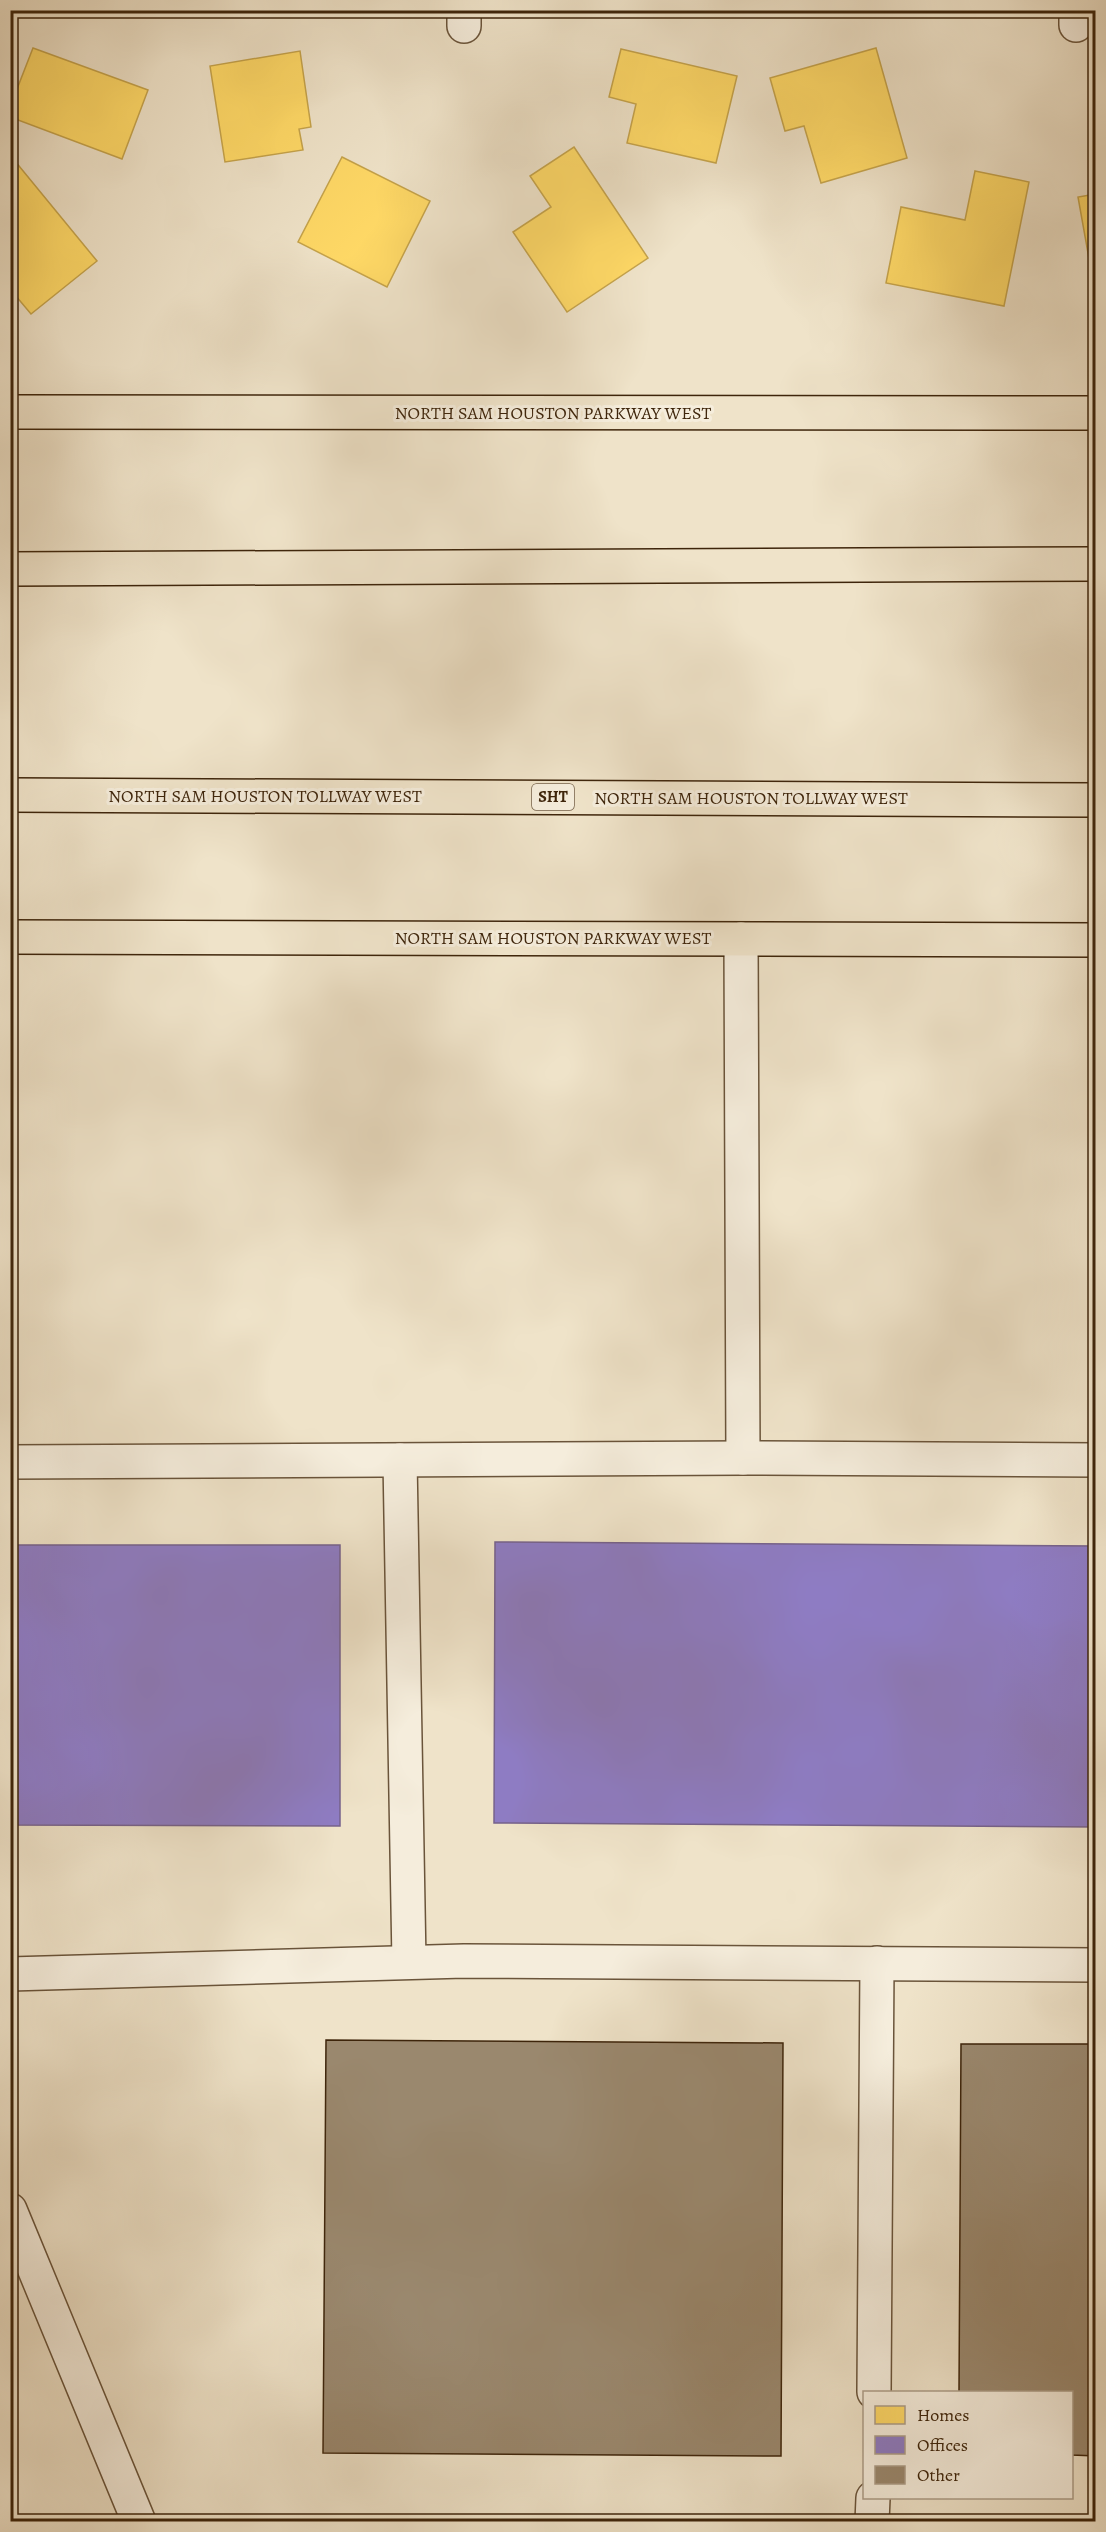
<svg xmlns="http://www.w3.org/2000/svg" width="1106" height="2532" font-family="Alegreya,serif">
<rect width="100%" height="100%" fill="#efe3c9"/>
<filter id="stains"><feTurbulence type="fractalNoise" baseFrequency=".00333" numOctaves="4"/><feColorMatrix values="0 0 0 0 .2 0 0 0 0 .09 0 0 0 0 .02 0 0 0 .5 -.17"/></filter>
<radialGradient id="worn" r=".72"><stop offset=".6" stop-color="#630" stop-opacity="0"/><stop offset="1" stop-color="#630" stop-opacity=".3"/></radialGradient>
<g fill="#ffd966" stroke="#c5a34b" stroke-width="1.5">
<path d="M33,48l115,42 -26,69 -112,-42v-10z"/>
<path d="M876,48l31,110 -86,25 -17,-57 -19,5 -15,-53z"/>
<path d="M621,49l116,27 -21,87 -89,-20 9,-39 -27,-7z"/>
<path d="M300,51l11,76 -12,2 4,21 -78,12 -15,-96z"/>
<path d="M574,147l74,111 -81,54 -54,-80 38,-25 -21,-31z"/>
<path d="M10,155l87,106 -66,53 -21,-25z"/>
<path d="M342,157l88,44 -43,86 -89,-45z"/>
<path d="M975,171l54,11 -25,124 -118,-23 15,-76 64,13z"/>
<path d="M1096,194v104l-18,-101z"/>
</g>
<g fill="#8e7cc3" stroke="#76628c" stroke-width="1.5">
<path d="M495,1542l601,4v281l-602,-4z"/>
<path d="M10,1545h330v281l-330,-1z"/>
</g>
<g fill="#9a886e" stroke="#3e250b" stroke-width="1.5">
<path d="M326,2040l457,3 -2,413 -458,-3z"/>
<path d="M961,2044h135v412l-24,-1v-63h-113z"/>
</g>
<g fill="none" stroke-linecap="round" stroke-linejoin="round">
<defs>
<g id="minor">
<path d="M1076,10v15"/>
<path d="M464,26v-16"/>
<path d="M741,939l2,519 353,2"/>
<path d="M400,1460l9,502"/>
<path d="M10,1462l733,-4"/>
<path d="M10,1974l454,-13 632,4"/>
<path d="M10,2210l129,312"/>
<path d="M874,2392l3,-429"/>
<path d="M872,2522l1,-24"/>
</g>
<g id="major">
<path d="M10,412l1086,1"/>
<path d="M10,937l1086,3"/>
</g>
<g id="highway">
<path d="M10,569l1086,-5"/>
<path d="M10,795l1086,5"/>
</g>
</defs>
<use href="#minor" stroke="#6a543a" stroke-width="36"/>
<use href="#major" stroke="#3e250b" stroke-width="36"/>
<use href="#highway" stroke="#3e250b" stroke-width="36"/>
<use href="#minor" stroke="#f5eddc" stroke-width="33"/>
<use href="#major" stroke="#efe3c9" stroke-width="33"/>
<use href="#highway" stroke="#efe3c9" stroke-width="33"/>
</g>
<g text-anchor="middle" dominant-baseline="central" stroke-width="6" stroke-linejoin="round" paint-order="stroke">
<rect fill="#f5eddc" stroke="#75614a" stroke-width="1.5" x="532" y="784" width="42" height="26" rx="4.5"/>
<g font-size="16" font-weight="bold" fill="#3e250b">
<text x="553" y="797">SHT</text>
</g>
<g font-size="18" fill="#3e250b" stroke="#f5eddc">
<text x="553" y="413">NORTH SAM HOUSTON PARKWAY WEST</text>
<text x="265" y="796">NORTH SAM HOUSTON TOLLWAY WEST</text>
<text x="751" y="798">NORTH SAM HOUSTON TOLLWAY WEST</text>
<text x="553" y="938">NORTH SAM HOUSTON PARKWAY WEST</text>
</g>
</g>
<rect width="1106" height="2532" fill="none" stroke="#efe3c9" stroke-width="36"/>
<rect x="12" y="12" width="1082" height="2508" fill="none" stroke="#3e250b" stroke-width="3"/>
<rect x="18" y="18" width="1070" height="2496" fill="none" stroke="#3e250b" stroke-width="1.5"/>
<rect x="863" y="2391" width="210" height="108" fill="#f5eddc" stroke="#ac9d88" stroke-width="1.5"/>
<rect x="875" y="2406" width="30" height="18" fill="#ffd966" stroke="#ac9d88" stroke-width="1.5"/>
<text x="917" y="2421" font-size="18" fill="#3e250b">Homes</text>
<rect x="875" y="2436" width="30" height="18" fill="#8e7cc3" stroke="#ac9d88" stroke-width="1.5"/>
<text x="917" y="2451" font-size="18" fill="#3e250b">Offices</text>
<rect x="875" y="2466" width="30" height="18" fill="#9a886e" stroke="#ac9d88" stroke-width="1.5"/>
<text x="917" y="2481" font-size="18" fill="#3e250b">Other</text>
<rect width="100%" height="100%" filter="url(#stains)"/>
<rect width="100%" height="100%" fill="url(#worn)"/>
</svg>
